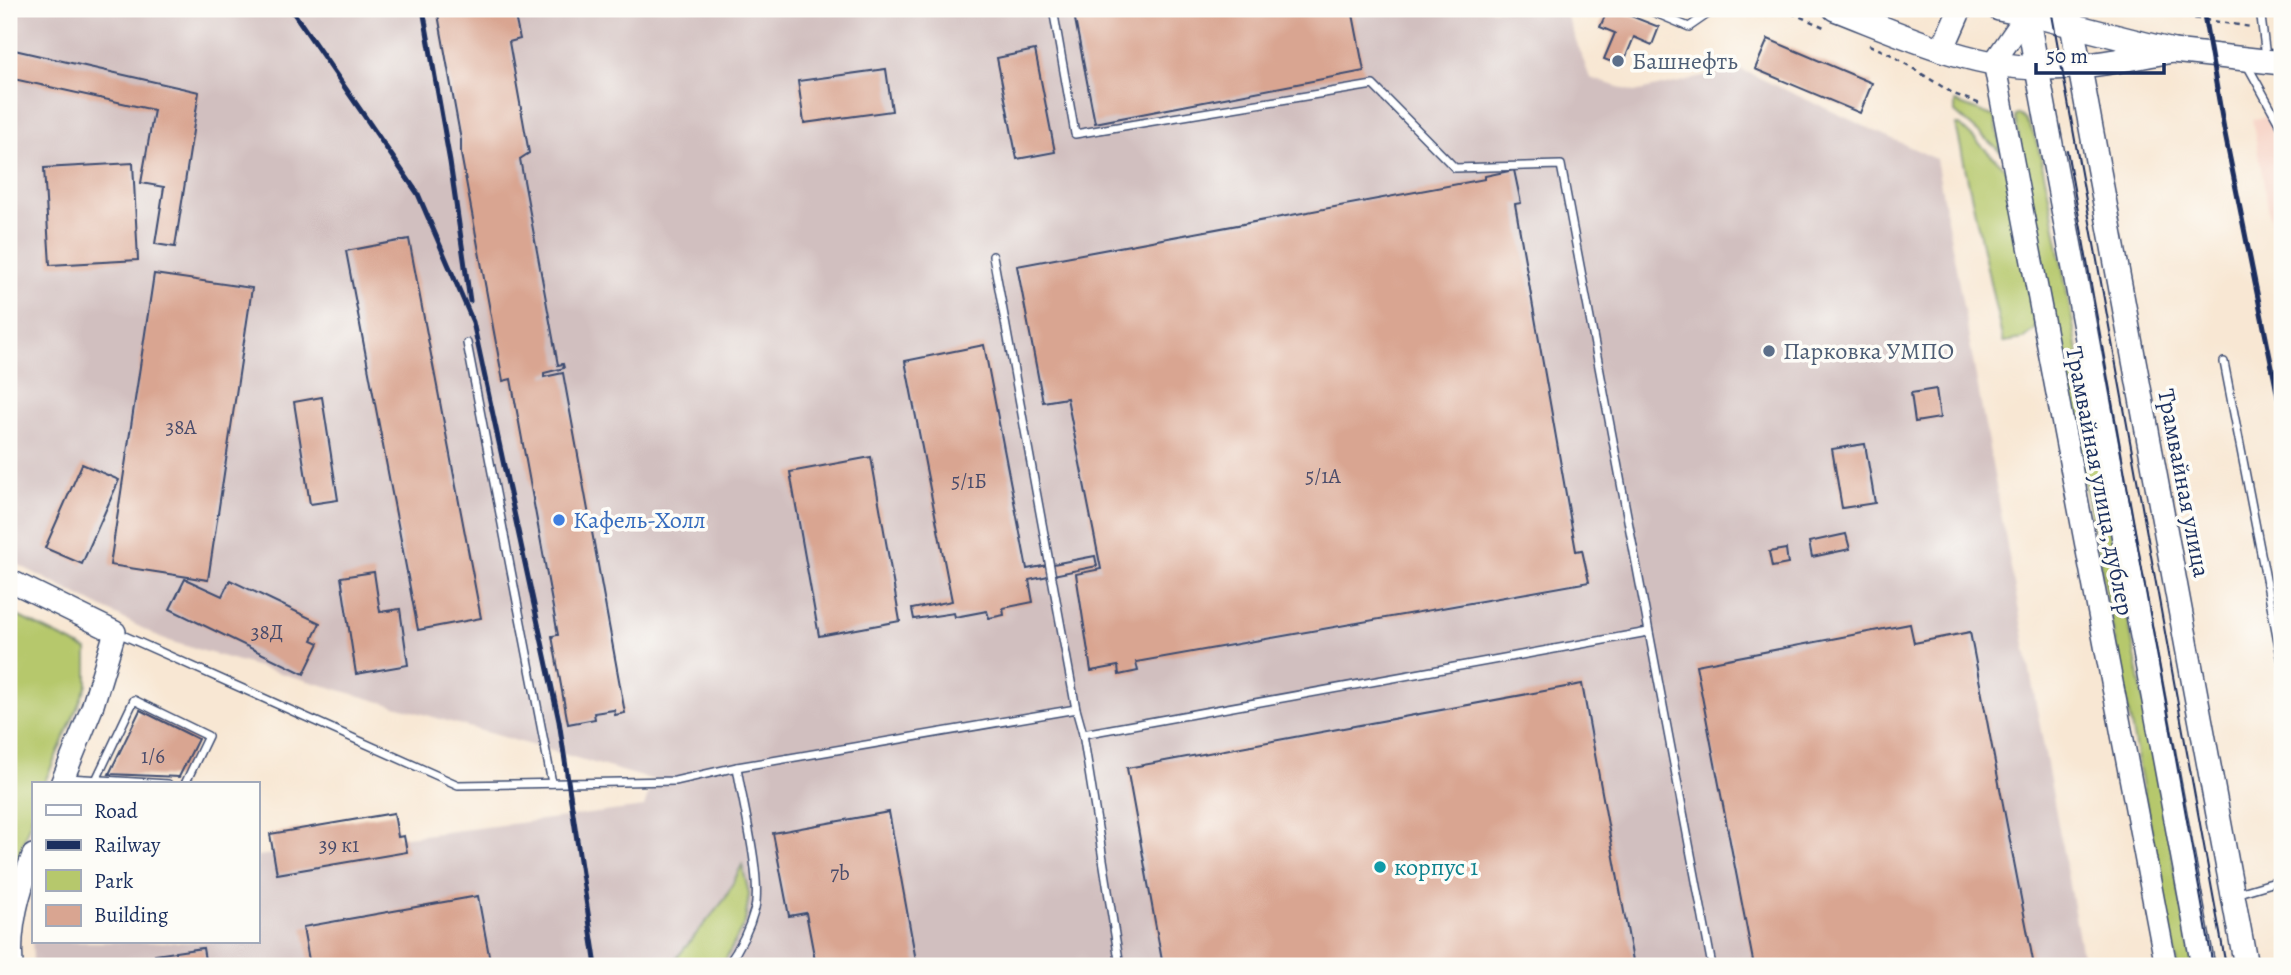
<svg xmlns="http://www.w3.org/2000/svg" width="2291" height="975" font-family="Alegreya,serif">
<rect width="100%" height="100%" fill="#fdfcf7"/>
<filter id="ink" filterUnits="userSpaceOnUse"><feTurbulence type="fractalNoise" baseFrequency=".0143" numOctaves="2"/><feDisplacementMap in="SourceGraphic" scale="14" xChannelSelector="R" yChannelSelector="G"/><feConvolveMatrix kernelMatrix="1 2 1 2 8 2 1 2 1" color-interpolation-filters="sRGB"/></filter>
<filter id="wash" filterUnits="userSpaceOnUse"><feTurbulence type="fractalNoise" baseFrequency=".00686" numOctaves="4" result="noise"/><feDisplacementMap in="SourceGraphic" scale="28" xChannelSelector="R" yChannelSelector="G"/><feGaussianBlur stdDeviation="1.57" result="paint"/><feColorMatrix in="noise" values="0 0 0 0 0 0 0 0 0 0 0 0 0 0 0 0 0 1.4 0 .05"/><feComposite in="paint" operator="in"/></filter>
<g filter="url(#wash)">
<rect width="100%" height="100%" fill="#f8e7d3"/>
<path fill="#f6d2c5" d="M2282,115v168l-30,-164z"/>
<path fill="#d1bfbf" d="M9,9h1555l26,69 44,14 106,-23 196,90 148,807h-2051l-2,-82h2v58h224v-86l387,-49 9,-27 -488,-140 -156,-80z"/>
<g fill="#b6c86c" stroke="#687c65" stroke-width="2">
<path d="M1955,102l40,15 7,36 -47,-41z"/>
<path d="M2017,114c21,10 24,50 30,71l146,781h-16l-162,-849z"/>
<path d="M1956,125h4l47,45 29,159 -13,10 -20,3z"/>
<path d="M9,612l78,38v35l-43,99h-11v29l-24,73z"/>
<path d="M742,865l7,29 -4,28 -23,44h-52l55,-67z"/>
</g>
<g id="blocks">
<g fill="#d9a591">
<path d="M437,9h79l-2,3 6,27 -11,3 20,111 -9,6 38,206 5,-1 1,4 -20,5v4l19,-4 62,340 -10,2 -1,-5 -20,3 1,6 -27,5 -16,-88 6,-1 -47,-256 -8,2 -42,-227v-14z"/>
<path d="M1073,9h279l12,62 -269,52z"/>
<path d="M1608,9h5l46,18 -7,18 -18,-8 -12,29 -18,-7 11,-26 -15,-6z"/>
<path d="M1768,39l104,44 -12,30 -105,-44z"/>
<path d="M10,49l189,43 -24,155 -20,-3 9,-57 -23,-4 13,-73 -145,-32z"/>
<path d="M1035,50l20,102 -38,7 -20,-101z"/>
<path d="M886,69l6,42 -88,12 -6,-42z"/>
<path d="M133,163l5,97 -88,5 -6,-97z"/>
<path d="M1514,170l7,33 -6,1 61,347 6,-1 7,32 -453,80 2,9 -19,4 -1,-9 -27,5 -15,-97 25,-5 -34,-171 -24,4 -26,-136 468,-87v-3z"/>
<path d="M409,239l72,379 -63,12 -72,-379z"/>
<path d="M154,274l98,14 -44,292 -98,-15z"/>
<path d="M984,345l43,224 68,-13 2,10 -68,14 4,22 -30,6 1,7 -15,3 -2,-7 -32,6 -1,-4 -40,6 -2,-10 40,-8 -47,-240z"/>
<path d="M1936,389l4,29 -25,4 -4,-29z"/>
<path d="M322,397l16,103 -28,4 -16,-102z"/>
<path d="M1865,444l10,59 -33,5 -10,-59z"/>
<path d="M871,457l29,164 -81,15 -29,-164z"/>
<path d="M82,464l37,16 -37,84 -37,-16z"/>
<path d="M1846,534l4,15 -38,8 -3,-15z"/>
<path d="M1786,549l2,15 -16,3 -3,-15z"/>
<path d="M374,572l6,40 20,-3 8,56 -52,9 -15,-97z"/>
<path d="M185,579l37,17 8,-16 90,43 -8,17 7,3 -15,31 -134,-65z"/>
<path d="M1910,624l4,19 56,-11 64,334h-280l-58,-301z"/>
<path d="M1582,684l52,282h-471l-36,-198z"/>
<path d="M140,710l58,29 -19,38 -70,-3z"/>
<path d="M889,812l28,154h-101l-10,-53 -17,3 -16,-83z"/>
<path d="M394,813l4,24 6,-1 3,16 -130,22 -7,-40z"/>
<path d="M478,896l13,70h-181l-7,-39z"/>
<path d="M203,948l3,18h-49l-2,-11z"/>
</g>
</g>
</g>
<g filter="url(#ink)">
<use href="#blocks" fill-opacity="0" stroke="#3c4b70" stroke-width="2"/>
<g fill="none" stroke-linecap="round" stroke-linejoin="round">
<defs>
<g id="lane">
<path d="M1053,9l22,125 298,-49 82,83 106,-3 151,801"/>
<path d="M1646,9l43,18 26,-18"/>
<path d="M2260,9l6,48"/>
<path d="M2246,63l36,65"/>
<path d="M993,256l83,453 7,25 37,232"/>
<path d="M467,343l85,440"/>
<path d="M2224,362l58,300"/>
<path d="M118,633l340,152 217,-4 62,-14 339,-58"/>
<path d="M1083,734l565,-102"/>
<path d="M68,778l100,6"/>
<path d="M96,780l38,-80 74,36 -23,48"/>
<path d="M2235,894l47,-14"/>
<path d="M727,966c13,-18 22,-36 28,-58 7,-31 -13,-107 -18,-141"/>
</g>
<g id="secondary">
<path d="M2027,14l-33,48 172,904"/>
<path d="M9,580l106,52 -23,76 -31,76"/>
<path d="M12,966c-3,-39 7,-75 21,-111"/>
</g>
<g id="primary">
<path d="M1835,9c65,25 134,58 205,59 44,1 89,-10 133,-17"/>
<path d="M1999,9l44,9 130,33 109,12"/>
<path d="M2026,9l177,957"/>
<path d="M2069,9l177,957"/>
<path d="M1942,50l18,-41"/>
</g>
</defs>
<use href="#lane" stroke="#3c4b70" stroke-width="10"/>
<use href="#secondary" stroke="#3c4b70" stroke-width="24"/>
<use href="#primary" stroke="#3c4b70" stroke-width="26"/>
<g stroke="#3c4b70" stroke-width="2.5" stroke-dasharray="5 5" stroke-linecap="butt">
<path d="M1782,9l42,18"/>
<path d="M2135,9l116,18"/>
<path d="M1869,45l21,9 64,40 29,11"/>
</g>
<use href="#lane" stroke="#fff" stroke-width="7"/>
<use href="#secondary" stroke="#fff" stroke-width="21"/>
<use href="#primary" stroke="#fff" stroke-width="23"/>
<g stroke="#1b2f5e" stroke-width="2">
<path d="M2051,9l175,957"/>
<path d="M2067,150l146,816"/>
</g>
<g stroke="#1b2f5e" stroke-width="5">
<path d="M291,9l127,185 55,128 86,399 37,245"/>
<path d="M423,9l27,153 20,139"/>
<path d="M2203,9l21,120 58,288"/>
</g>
</g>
</g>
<g fill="#5c6f8a" stroke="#fdfcf7" stroke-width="2.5">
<circle cx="1618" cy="61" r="7"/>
<circle cx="1769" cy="351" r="7"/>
</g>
<circle fill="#3f7fe0" stroke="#fdfcf7" stroke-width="2.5" cx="559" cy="520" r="7"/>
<circle fill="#0f9aa8" stroke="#fdfcf7" stroke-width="2.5" cx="1380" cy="867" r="7"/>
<g text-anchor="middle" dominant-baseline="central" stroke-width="7" stroke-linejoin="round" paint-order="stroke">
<g font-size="21" fill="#4a4c6b">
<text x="181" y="427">38А</text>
<text x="1323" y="476">5/1А</text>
<text x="969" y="481">5/1Б</text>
<text x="267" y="632">38Д</text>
<text x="153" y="756">1/6</text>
<text x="339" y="845">39 к1</text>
<text x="840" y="873">7b</text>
</g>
<g font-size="24" fill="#4e5e75" stroke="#fdfcf7" text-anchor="start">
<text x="1632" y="61">Башнефть</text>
<text x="1783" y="351">Парковка УМПО</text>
</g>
<g font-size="24" fill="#1b2f5e" stroke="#fdfcf7">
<text transform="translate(2100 481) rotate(79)">Трамвайная улица, дублер</text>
<text transform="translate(2184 483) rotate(79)">Трамвайная улица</text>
</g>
<g font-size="24" fill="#366cbe" stroke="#fdfcf7" text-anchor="start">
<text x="573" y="520">Кафель-Холл</text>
</g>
<g font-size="24" fill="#0d838f" stroke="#fdfcf7" text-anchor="start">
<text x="1394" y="867">корпус 1</text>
</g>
</g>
<rect width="2291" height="975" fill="none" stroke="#fdfcf7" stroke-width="35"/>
<rect x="32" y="782" width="228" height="161" fill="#fdfcf7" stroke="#a3aaba" stroke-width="2"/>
<rect x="46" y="805" width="35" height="10" fill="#ffffff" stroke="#a3aaba" stroke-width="2"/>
<text x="94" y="818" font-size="21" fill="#1b2f5e">Road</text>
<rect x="46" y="840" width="35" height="10" fill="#1b2f5e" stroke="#a3aaba" stroke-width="2"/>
<text x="94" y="852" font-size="21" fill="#1b2f5e">Railway</text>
<rect x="46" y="870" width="35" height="21" fill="#b6c86c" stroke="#a3aaba" stroke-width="2"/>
<text x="94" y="888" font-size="21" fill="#1b2f5e">Park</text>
<rect x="46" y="905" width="35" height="21" fill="#d9a591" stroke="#a3aaba" stroke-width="2"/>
<text x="94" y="922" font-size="21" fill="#1b2f5e">Building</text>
<path d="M2036 63v10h128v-10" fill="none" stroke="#1b2f5e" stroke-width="3.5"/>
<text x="2046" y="63" font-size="21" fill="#1b2f5e" stroke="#fdfcf7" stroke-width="5" paint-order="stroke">50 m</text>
</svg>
